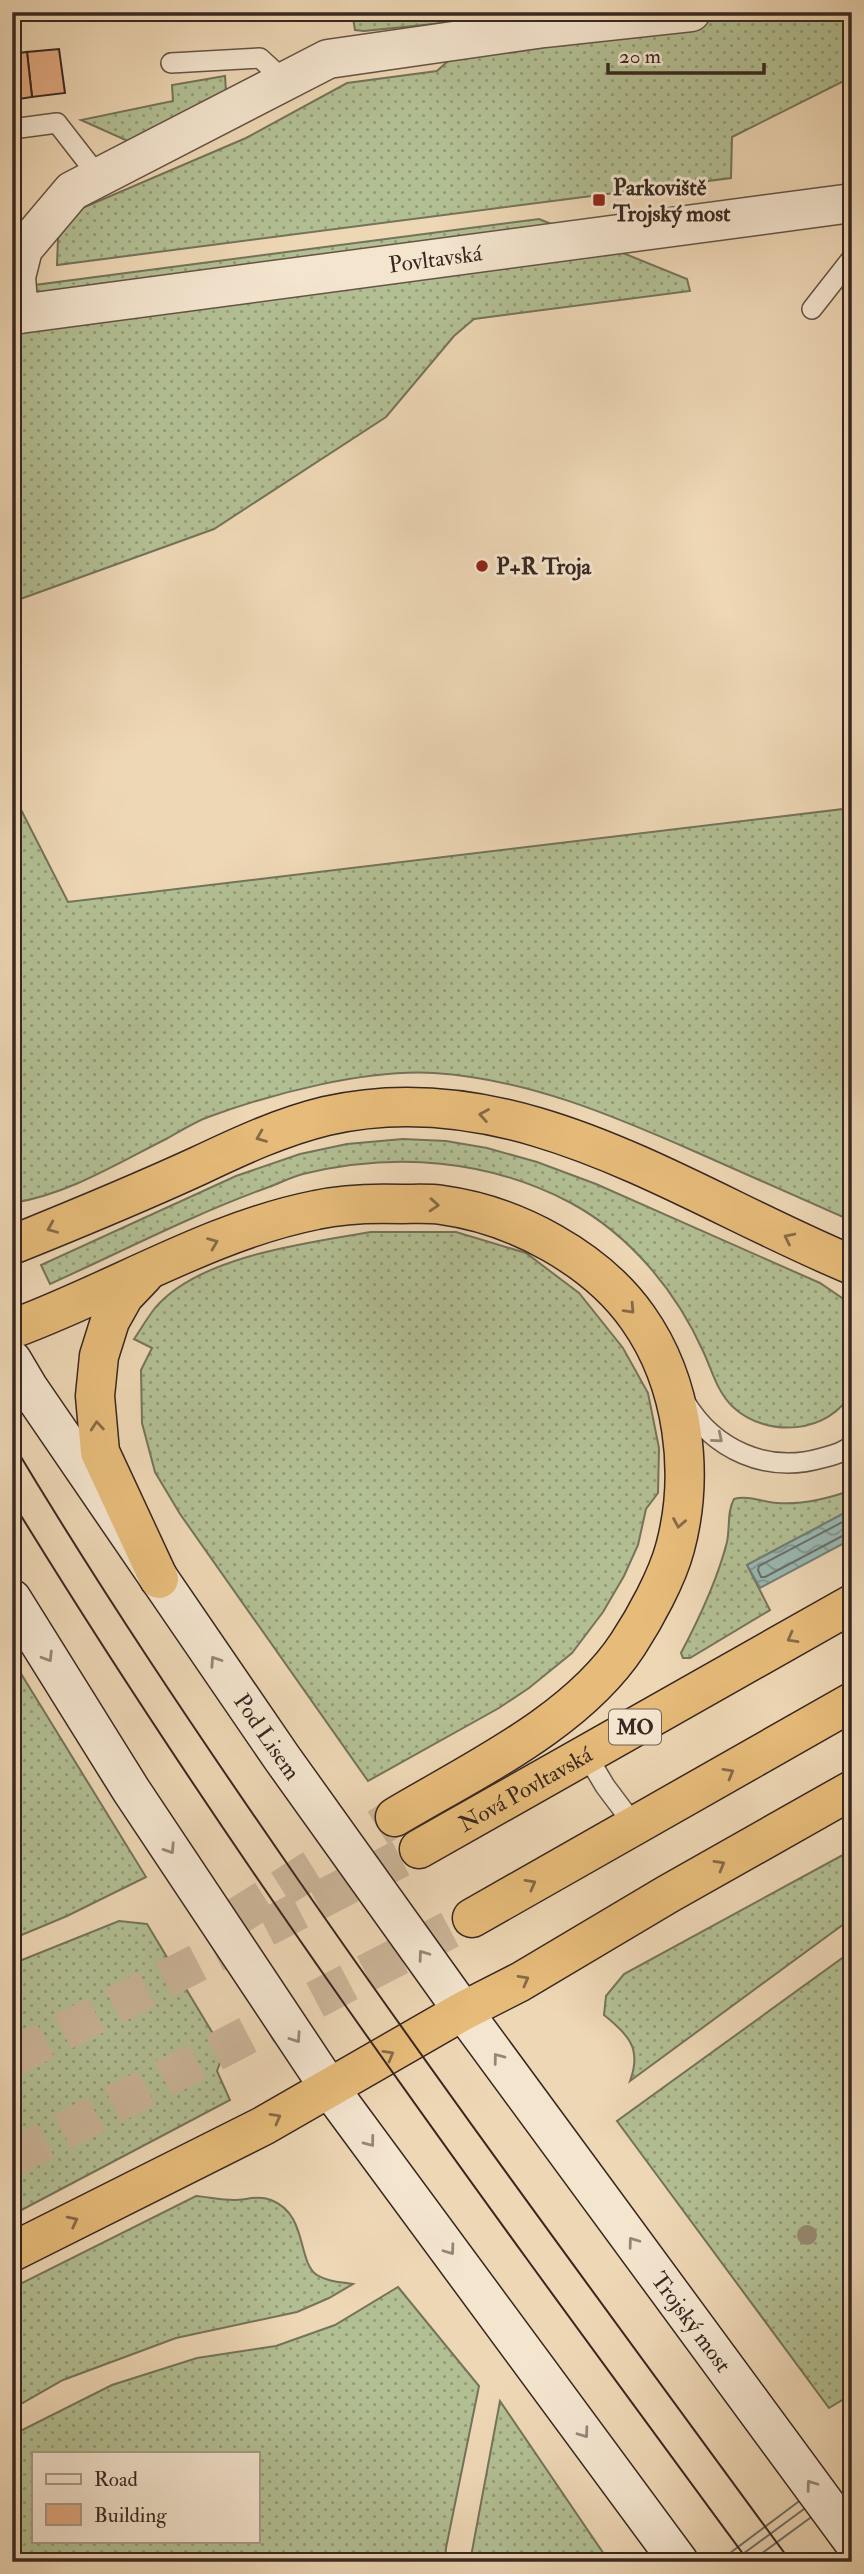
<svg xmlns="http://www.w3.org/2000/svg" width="864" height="2574" font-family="'IM FELL Double Pica',serif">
<defs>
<pattern id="grass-dots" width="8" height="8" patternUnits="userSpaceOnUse" patternTransform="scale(1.75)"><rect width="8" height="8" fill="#b2bf93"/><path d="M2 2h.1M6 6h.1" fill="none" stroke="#929b78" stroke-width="1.8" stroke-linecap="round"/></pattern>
<pattern id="water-waves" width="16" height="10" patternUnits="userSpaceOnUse" patternTransform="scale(1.75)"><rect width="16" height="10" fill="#9ab8b3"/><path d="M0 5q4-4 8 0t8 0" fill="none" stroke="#7f9691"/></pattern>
</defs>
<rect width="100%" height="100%" fill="#eed7b5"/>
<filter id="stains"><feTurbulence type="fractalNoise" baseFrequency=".00286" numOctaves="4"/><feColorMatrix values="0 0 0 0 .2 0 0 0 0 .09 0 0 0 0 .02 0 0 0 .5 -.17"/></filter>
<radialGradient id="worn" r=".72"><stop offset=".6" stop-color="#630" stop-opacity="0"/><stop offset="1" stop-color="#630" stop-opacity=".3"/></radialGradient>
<g fill="url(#grass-dots)" stroke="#75735a" stroke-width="2" fill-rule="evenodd">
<path d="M352,12h199l-187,19 -9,-1z"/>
<path d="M739,12h113v65l-120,60 -1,41 -674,87 1,-27 22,-29 166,-71 101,-55 90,-12 24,-22 220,-25z"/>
<path d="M225,76l1,15 -94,52 -51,-23 92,-19 -1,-16z"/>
<path d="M539,219l148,60 3,12 -216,28 -20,17 -68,81 -172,112 -202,73v-314z"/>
<path d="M12,792l56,110 784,-94v413c-52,-23 -104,-46 -156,-69 -84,-37 -169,-73 -262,-79 -67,-4 -160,20 -223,43 -15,5 -29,14 -43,22 -50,25 -99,56 -155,65z"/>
<path d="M403,1139l43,2 41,7 50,14 59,22 224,99 22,15 10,15v78c-22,44 -86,47 -119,16 -16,-15 -21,-37 -30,-56 -27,-60 -73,-116 -132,-148 -83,-44 -176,-51 -268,-29 -12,3 -23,9 -34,13 -75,27 -146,64 -219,97l-9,-19 195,-89 64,-22 47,-10z"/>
<path d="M371,1232h85l70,21 53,40 44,55 25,45 11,55 -1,45 -12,16 -8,36 -14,31 -21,36 -31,41 -43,35 -30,20 -131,73 -188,-267 -25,-42 -13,-49 -1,-53 11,-22 -18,-9c7,-10 13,-21 21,-31 44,-52 152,-65 216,-76z"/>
<path d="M852,1490v19l-105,56 23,45 -80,48h-7l-2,-5c19,-36 36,-72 46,-111 3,-14 0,-31 7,-43 13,-4 29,3 43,4 26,2 50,-4 75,-13z"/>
<path d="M12,1659l134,218 -79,39 -55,23z"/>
<path d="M852,1850v68l-222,163c12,-32 -1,-46 -26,-66l2,-19 18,-22z"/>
<path d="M119,1921l28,3 77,128 -7,19 13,29 -218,115v-251z"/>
<path d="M852,1951v443l-23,14 -212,-287z"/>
<path d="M196,2196c12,1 25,4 38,4 12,0 24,-5 37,0 37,14 26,62 46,75 11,7 24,7 36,9l-24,14 -32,14 -121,26 -113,42 -51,29v-121z"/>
<path d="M398,2287l81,99 -33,162 -1,14h-433v-127l100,-50 85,-27 79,-12 59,-21zM33,2453h224v88h-224z"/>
<path d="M500,2401l108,159 -3,2h-135z"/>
</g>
<path fill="url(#water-waves)" stroke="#737e79" stroke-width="2" d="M852,1509v30l-92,49 -13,-23z"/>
<path fill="#eed7b5" d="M852,2451v111h-150l2,-3z"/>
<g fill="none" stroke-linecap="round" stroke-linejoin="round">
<g stroke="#69706a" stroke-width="2">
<path d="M852,1517l-93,49 -1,4 3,7h4l81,-43h6"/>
<path d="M718,2562l80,-60"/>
<path d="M732,2562l72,-53"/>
<path d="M750,2562l60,-44"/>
</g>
</g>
<g fill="#e3aa82" stroke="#382721" stroke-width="2">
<path d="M59,49l6,44 -33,4 -5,-45z"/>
<path d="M27,52l5,45 -20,3v-46z"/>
</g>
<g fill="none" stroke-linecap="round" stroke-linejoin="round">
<g stroke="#cab497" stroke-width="38" stroke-dasharray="38 19" stroke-linecap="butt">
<path d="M233,1919l162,-102"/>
<path d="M12,2058l407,-209"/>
<path d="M12,2158l460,-240"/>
</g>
<defs>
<g id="lane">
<path d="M171,63l89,-5 25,23"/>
<path d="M12,129l45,-6 42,54"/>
<path d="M812,309l40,-51"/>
<path d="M685,1402c29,48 82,72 137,56 11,-3 21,-5 30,-13"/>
<path d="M586,1754l19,32 30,40"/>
</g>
<g id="street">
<path d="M19,314l-3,-37 7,-28 49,-58 256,-132 216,-31 147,-16"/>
<path id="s1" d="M12,315l840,-112"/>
</g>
<g id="secondary">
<path id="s2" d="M12,1360l16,27 254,371 181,253 389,529"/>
<path d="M12,1599l119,191 199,299 349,473"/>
</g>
<g id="highway">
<path d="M12,1245c62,-25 125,-51 186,-79 42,-20 83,-39 128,-50 191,-44 359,80 526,149"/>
<path d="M144,1275l-20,21 -14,25 -11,35 -4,40 5,56 59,127"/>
<path d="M12,1329c101,-37 198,-98 304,-119 27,-6 58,-7 86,-6 13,0 27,-1 40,1 73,10 154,53 196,113 46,65 57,156 37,230 -8,30 -30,70 -47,96 -51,78 -154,126 -233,173"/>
<path id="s3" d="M419,1849l433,-245"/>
<path d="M472,1918l380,-216"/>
<path d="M12,2252l251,-126 200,-115 57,-29 148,-88 184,-104"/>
</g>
</defs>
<use href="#lane" stroke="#665346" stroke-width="22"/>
<use href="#street" stroke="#665346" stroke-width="41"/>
<use href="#secondary" stroke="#382721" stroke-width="41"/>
<use href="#highway" stroke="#382721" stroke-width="41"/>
<use href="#lane" stroke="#f4e5cf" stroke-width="19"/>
<use href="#street" stroke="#f4e5cf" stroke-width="38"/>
<use href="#secondary" stroke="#f4e5cf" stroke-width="38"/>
<use href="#highway" stroke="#e7bc7a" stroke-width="38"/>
<g stroke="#382721" stroke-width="2">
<path d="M12,1442c89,149 186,293 285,436 160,231 328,457 494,684"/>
<path d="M12,1501c225,368 482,714 737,1061"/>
</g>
</g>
<circle fill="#9a8b74" cx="807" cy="2235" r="10"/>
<defs><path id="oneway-chevron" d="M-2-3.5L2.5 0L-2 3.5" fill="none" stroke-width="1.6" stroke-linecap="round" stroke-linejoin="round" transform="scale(1.75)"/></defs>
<g stroke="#876a49">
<use href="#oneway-chevron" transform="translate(484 1115) rotate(-170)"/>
<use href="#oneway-chevron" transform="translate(261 1137) rotate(158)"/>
<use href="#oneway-chevron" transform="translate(434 1205) rotate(4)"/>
<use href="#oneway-chevron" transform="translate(52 1228) rotate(157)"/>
<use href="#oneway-chevron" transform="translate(789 1238) rotate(-154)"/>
<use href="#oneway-chevron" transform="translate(213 1243) rotate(-22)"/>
<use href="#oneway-chevron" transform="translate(630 1309) rotate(47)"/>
<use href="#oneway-chevron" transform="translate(97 1426) rotate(-95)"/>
<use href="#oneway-chevron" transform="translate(679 1523) rotate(100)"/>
<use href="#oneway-chevron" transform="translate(792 1638) rotate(151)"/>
<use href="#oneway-chevron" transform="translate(729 1773) rotate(-30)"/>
<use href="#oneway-chevron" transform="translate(720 1865) rotate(-30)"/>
<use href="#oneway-chevron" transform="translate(531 1884) rotate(-29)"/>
<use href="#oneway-chevron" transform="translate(524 1980) rotate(-29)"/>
<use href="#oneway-chevron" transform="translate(389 2055) rotate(-30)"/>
<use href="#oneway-chevron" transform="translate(276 2118) rotate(-29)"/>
<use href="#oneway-chevron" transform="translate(73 2221) rotate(-27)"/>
</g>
<g stroke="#968678">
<use href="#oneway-chevron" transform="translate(718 1438) rotate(40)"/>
<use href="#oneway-chevron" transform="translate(48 1657) rotate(58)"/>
<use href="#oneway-chevron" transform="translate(215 1661) rotate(-124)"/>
<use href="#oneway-chevron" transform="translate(170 1849) rotate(57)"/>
<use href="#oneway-chevron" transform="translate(423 1955) rotate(-126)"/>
<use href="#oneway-chevron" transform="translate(296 2038) rotate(56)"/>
<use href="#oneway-chevron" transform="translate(498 2058) rotate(-127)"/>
<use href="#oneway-chevron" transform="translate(370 2142) rotate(53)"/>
<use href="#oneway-chevron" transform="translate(633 2242) rotate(-126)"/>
<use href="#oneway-chevron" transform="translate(450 2250) rotate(54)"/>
<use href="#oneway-chevron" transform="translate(584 2433) rotate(54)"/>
<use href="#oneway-chevron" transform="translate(811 2485) rotate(-126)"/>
</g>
<g fill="#8f2418" stroke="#f4e5cf" stroke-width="2.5">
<rect x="592" y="193" width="14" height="14" rx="3.5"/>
<circle cx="482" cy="566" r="7"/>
</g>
<g text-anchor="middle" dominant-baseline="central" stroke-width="6" stroke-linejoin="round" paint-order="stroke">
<rect fill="#f4e5cf" stroke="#706055" stroke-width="2" x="609" y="1709.5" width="52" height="35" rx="5"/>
<g font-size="21" font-weight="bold" fill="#382721">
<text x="635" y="1727">MO</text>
</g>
<g font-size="23" font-weight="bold" fill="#382721" stroke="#f4e5cf" text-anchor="start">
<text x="613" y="187">Parkoviště<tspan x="613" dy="26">Trojský most</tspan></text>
<text x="496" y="566">P+R Troja</text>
</g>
<g font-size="23" fill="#382721" stroke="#f4e5cf">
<text stroke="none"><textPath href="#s1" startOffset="427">Povltavská</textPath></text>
<text stroke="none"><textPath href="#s2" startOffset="455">Pod Lisem</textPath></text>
<text stroke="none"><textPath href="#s3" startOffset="122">Nová Povltavská</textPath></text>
<text stroke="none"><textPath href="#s2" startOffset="1178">Trojský most</textPath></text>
</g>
</g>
<rect width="864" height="2574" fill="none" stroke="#eed7b5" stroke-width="42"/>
<rect x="14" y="14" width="836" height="2546" fill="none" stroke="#382721" stroke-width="3.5"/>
<rect x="21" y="21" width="822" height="2532" fill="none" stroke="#382721" stroke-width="2"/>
<rect x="32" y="2452" width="228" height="91" fill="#f4e5cf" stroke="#a99989" stroke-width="2"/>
<rect x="46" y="2474" width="35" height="10" fill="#f4e5cf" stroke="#a99989" stroke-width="2"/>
<text x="94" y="2486" font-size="21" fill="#382721">Road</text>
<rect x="46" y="2504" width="35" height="21" fill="#e3aa82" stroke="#a99989" stroke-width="2"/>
<text x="94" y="2522" font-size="21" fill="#382721">Building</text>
<path d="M608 63v10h156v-10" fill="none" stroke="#382721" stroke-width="3.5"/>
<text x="619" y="63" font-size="21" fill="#382721" stroke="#f4e5cf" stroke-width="5" paint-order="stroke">20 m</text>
<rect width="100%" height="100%" filter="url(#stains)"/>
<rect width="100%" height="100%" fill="url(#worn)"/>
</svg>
